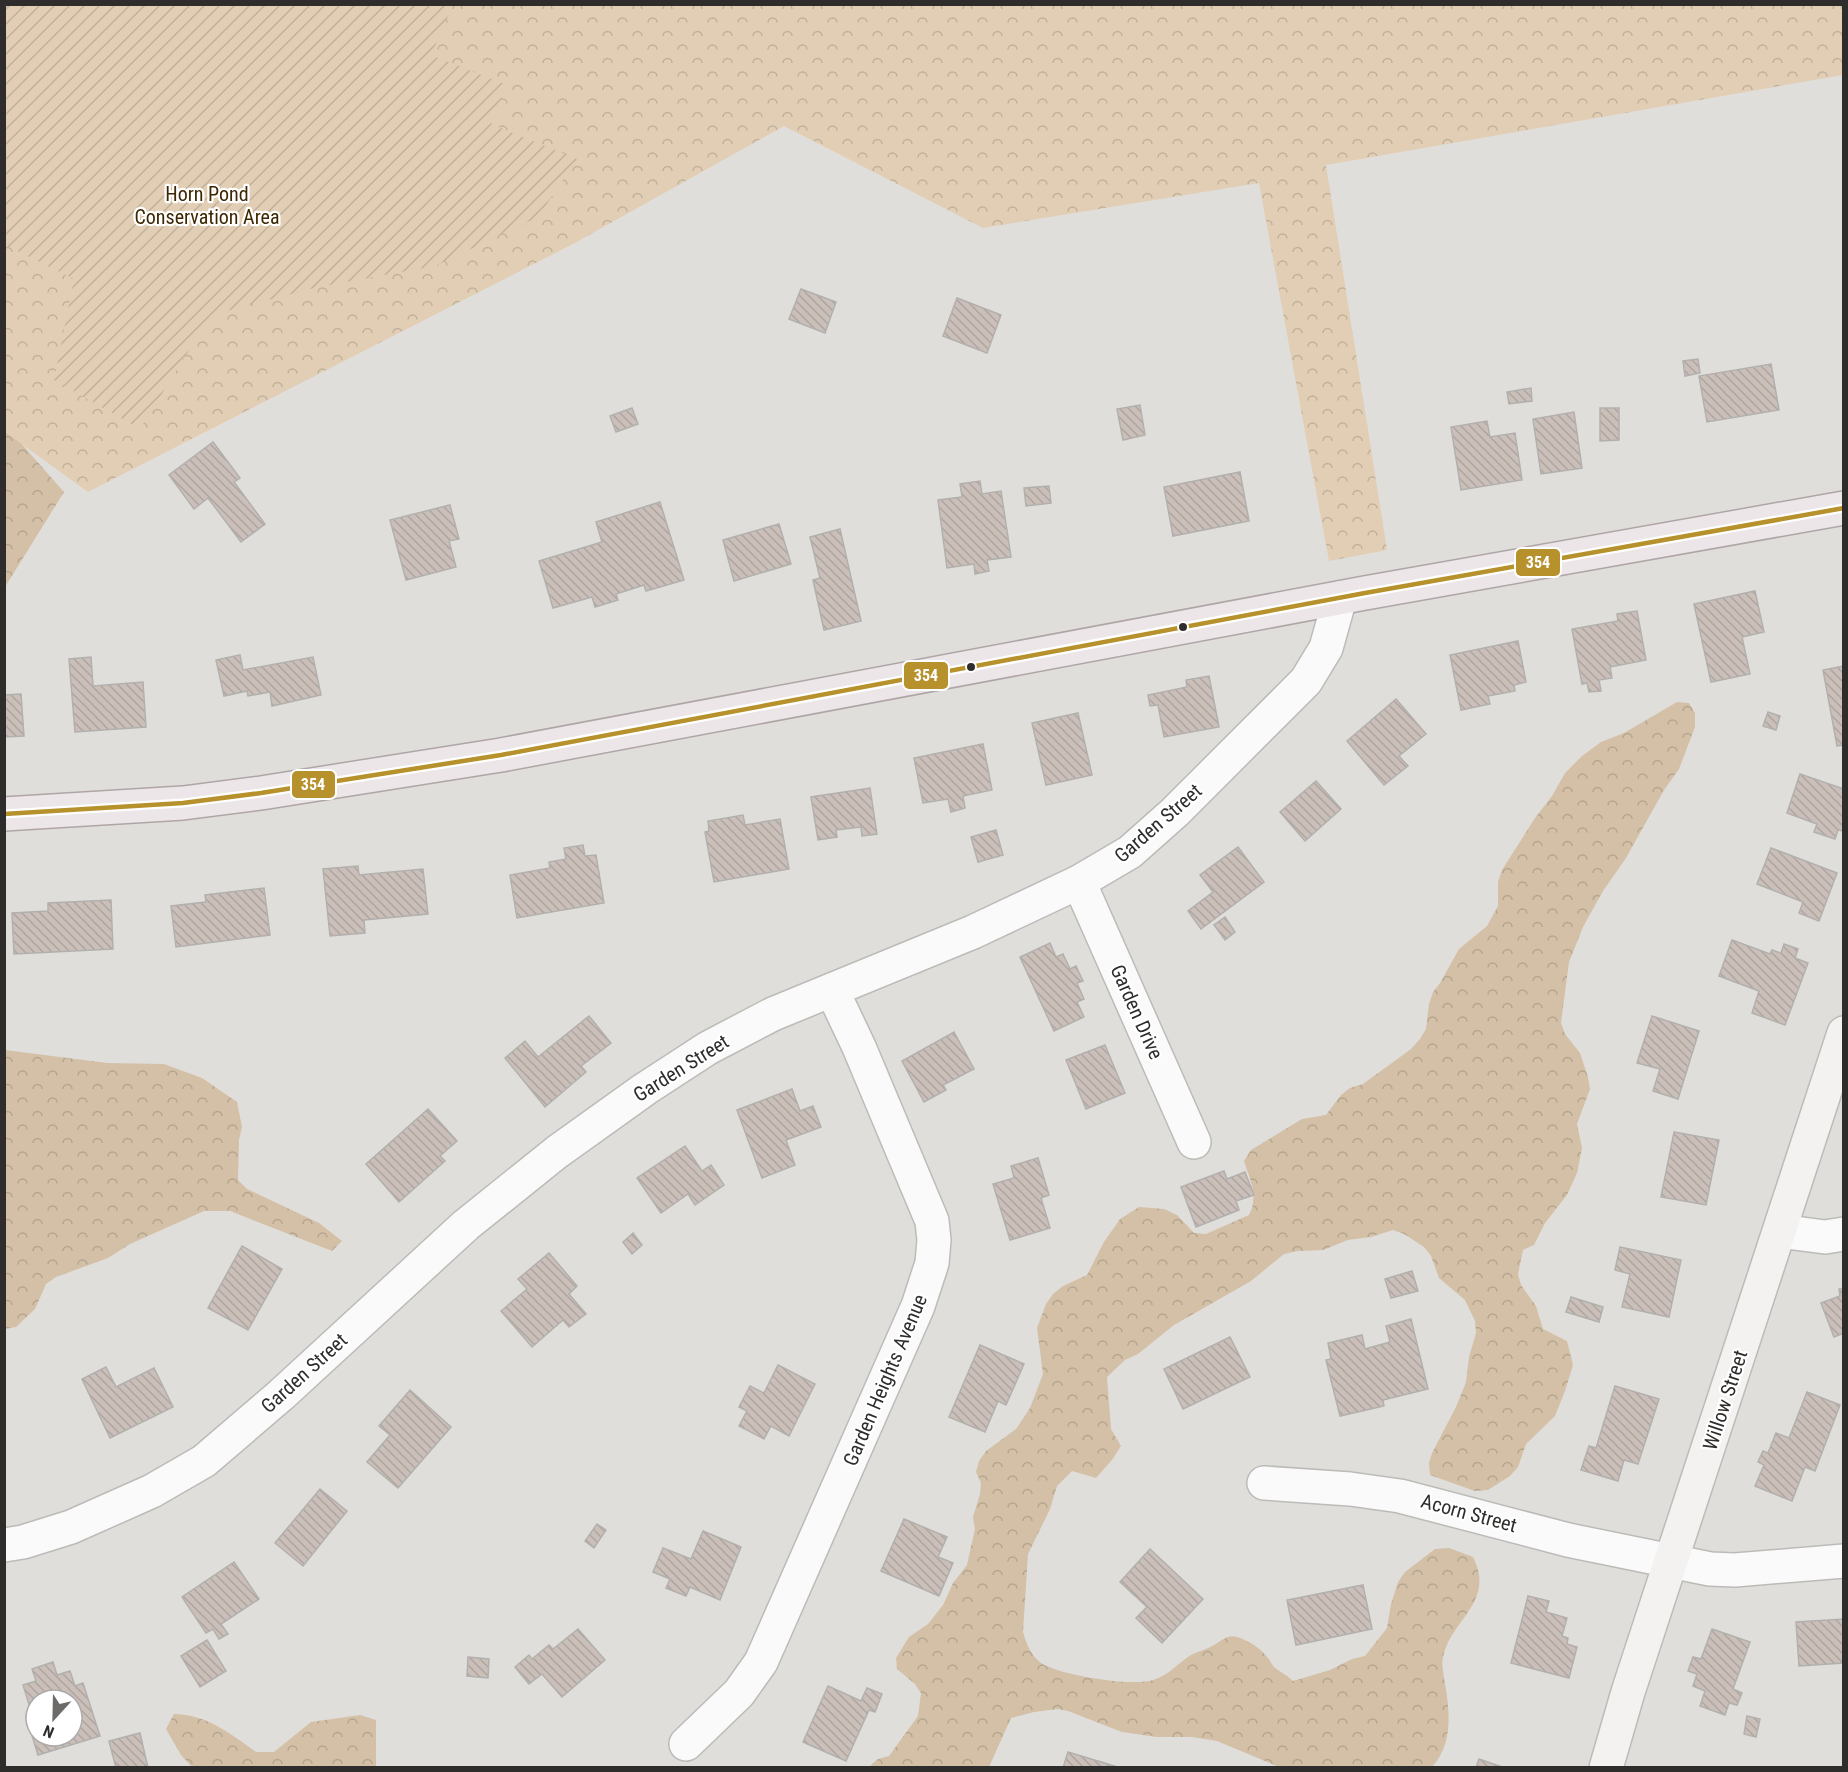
<svg xmlns="http://www.w3.org/2000/svg" width="1848" height="1772" font-family="'Roboto Condensed',sans-serif">
<defs>
<pattern id="forest-crowns" width="20" height="18" patternUnits="userSpaceOnUse" patternTransform="scale(1.5)"><rect width="20" height="18" fill="#d3c0a6"/><path d="M2 6a3 3 0 1 1 6 0M12 15a3 3 0 1 1 6 0" fill="none" stroke="#b5a58f"/></pattern>
<pattern id="park-crowns" width="20" height="18" patternUnits="userSpaceOnUse" patternTransform="scale(1.5)"><rect width="20" height="18" fill="#e1ceb4"/><path d="M2 6a3 3 0 1 1 6 0M12 15a3 3 0 1 1 6 0" fill="none" stroke="#c1b19b"/></pattern>
<pattern id="garden-furrows" width="10" height="10" patternUnits="userSpaceOnUse" patternTransform="scale(1.5)"><rect width="10" height="10" fill="#e1ceb4"/><path d="M-1 1l2-2M0 10L10 0M9 11l2-2" fill="none" stroke="#c1b19b"/></pattern>
<pattern id="building-back-hatch" width="6" height="6" patternUnits="userSpaceOnUse" patternTransform="scale(1.5)"><rect width="6" height="6" fill="#cbc0b9"/><path d="M-1 5l2 2M0 0l6 6M5-1l2 2" fill="none" stroke="#afa59f"/></pattern>
</defs>
<rect width="100%" height="100%" fill="#e0dedb"/>
<g fill="url(#forest-crowns)">
<path d="M4,424l60,68 -59,95h-1z"/>
<path d="M1677,702l12,1 6,10v14l-16,42 -15,21 -38,68 -23,33 -20,36 -14,35 -8,61 4,11 15,19 8,24 2,12 -13,35 5,24 -5,25 -10,22 -22,28 -11,22 -11,5 -5,24 3,11 15,21 7,23 24,12 6,24 -8,26 -10,25 -29,28 -8,23 -8,9 -22,14 -13,1 -45,-16 -1,-12 3,-10 24,-46 10,-25 3,-25 7,-24 -1,-12 -10,-21 -26,-22 -8,-22 -7,-9 -20,-13 -11,-4 -22,7 -23,3 -25,10 -25,1 -14,3 -33,27 -77,44 -36,29 -13,6 -18,17 4,52 10,17 -9,14 -16,18 -24,-7 -15,15 -7,23 -22,45 -5,78c3,11 8,24 18,31 18,12 91,24 112,17 15,-4 25,-17 38,-25 7,-4 15,-5 21,-9 9,-4 15,-12 25,-9 10,3 24,11 30,20 3,3 5,8 8,11 7,5 12,7 18,13l37,-11 22,-11 13,-3 22,-28 4,-24 7,-22 7,-10 30,-23 14,-1 24,9c23,45 -22,62 -30,100 -2,9 1,18 2,27 5,28 8,60 -13,83h-153l-62,-26 -25,-4h-35l-35,-5 -54,-21 -10,-2 -24,3 -23,6 -22,49h-120l9,-8 11,-3 29,-40 3,-23 -6,-9 -18,-15 -1,-11 13,-21 19,-13 15,-19 10,-22 14,-18 8,-36 -2,-12 7,-23 1,-11 -5,-11 3,-11 7,-10 30,-22 14,-21 13,-34 -6,-46 9,-24 7,-10 10,-8 24,-11 17,-33 16,-23 19,-12 25,2 13,6 17,18 12,1 43,-19c10,-19 1,-35 -5,-54l7,-11 51,-31 24,-4 15,-20 9,-7 13,-4 48,-35 9,-10 6,-10 3,-25 4,-12 7,-9 19,-34 28,-23 11,-20v-24l4,-12 33,-52 17,-22 13,-23 17,-17 19,-14 23,-9z"/>
<path d="M5,1050l102,13 57,1 38,14 35,24 5,25 -3,13 -1,40 9,9 72,34 23,18 -10,10 -102,-40h-26l-74,33 -22,14 -52,19 -10,7 -11,25 -19,18 -11,2z"/>
<path d="M174,1714c32,0 57,20 82,38h18l37,-30 49,-7 16,5v47h-184l-11,-12 -15,-26z"/>
</g>
<path fill="url(#park-crowns)" d="M5,5h1838v70l-517,90 61,385 -58,11 -70,-378 -276,45 -199,-102 -211,118 -485,248 -83,-60z"/>
<path fill="url(#garden-furrows)" d="M4,5h449l-22,50 76,30 -16,39 86,35 -39,58 -103,49 -117,21 -107,28 -71,114 -86,-49 20,-101 -69,-34z"/>
<g fill="url(#building-back-hatch)" stroke="#b2b0ae" stroke-width="1.5" fill-rule="evenodd">
<path d="M801,289l35,13 -11,31 -36,-14z"/>
<path d="M957,298l44,17 -14,38 -44,-17z"/>
<path d="M1698,359l2,14 -15,3 -2,-15z"/>
<path d="M1771,364l8,46 -72,12 -8,-46z"/>
<path d="M1531,388l1,13 -23,3 -2,-12z"/>
<path d="M1140,405l5,30 -22,5 -6,-31z"/>
<path d="M632,408l6,16 -22,8 -6,-16z"/>
<path d="M1600,408h19v32l-19,1z"/>
<path d="M1574,412l8,56 -41,6 -8,-55z"/>
<path d="M1487,421l3,16 25,-4 7,47 -61,10 -10,-63z"/>
<path d="M213,442l27,36 -6,4 31,42 -24,18 -33,-44 -14,11 -25,-34z"/>
<path d="M1240,472l9,49 -76,15 -9,-49z"/>
<path d="M980,481l2,13 19,-3 10,66 -24,3 2,11 -14,3 -1,-10 -27,4 -9,-68 24,-3 -2,-13z"/>
<path d="M1049,486l2,17 -25,3 -2,-18z"/>
<path d="M660,502l24,78 -38,11 -2,-6 -28,9 2,6 -23,7 -3,-10 -39,11 -14,-47 63,-19 -6,-20z"/>
<path d="M450,505l9,34 -10,2 7,26 -50,13 -16,-60z"/>
<path d="M779,524l12,40 -57,17 -11,-41z"/>
<path d="M840,529l21,92 -37,9 -11,-50 7,-2 -10,-41z"/>
<path d="M1755,591l9,41 -22,5 8,37 -39,8 -17,-78z"/>
<path d="M1637,611l9,49 -36,7 2,11 -13,2 2,11 -12,1 -2,-9 -5,1 -10,-55 46,-8 -1,-7z"/>
<path d="M1518,641l8,41 -12,3 1,6 -27,5 2,8 -29,6 -11,-55z"/>
<path d="M240,655l3,15 70,-13 8,38 -49,11 -2,-14 -22,4 -1,-5 -23,5 -8,-36z"/>
<path d="M91,657l2,29 50,-4 3,45 -71,5 -6,-73z"/>
<path d="M1844,666v79l-7,1 -14,-76z"/>
<path d="M1209,676l10,51 -55,10 -6,-32 -8,1 -2,-11 39,-8 -1,-7z"/>
<path d="M21,694l3,42 -20,1v-42z"/>
<path d="M1396,699l30,35 -27,22 9,10 -24,19 -37,-44z"/>
<path d="M1768,712l12,4 -4,14 -13,-4z"/>
<path d="M1078,713l14,62 -46,10 -14,-62z"/>
<path d="M983,744l9,46 -29,6 2,12 -14,4 -3,-13 -25,4 -9,-45z"/>
<path d="M1800,774l44,15v42l-6,-1 -3,9 -21,-7 3,-8 -30,-11z"/>
<path d="M1316,781l25,28 -36,32 -25,-29z"/>
<path d="M870,788l7,46 -15,2 -1,-9 -25,3 1,7 -19,3 -7,-43z"/>
<path d="M743,815l2,10 35,-6 9,50 -75,13 -9,-50 4,-1 -1,-10z"/>
<path d="M996,830l7,25 -25,7 -7,-25z"/>
<path d="M583,845l2,11 11,-1 8,48 -87,15 -7,-43 40,-7 -1,-6 17,-3 -2,-11z"/>
<path d="M1238,847l26,35 -63,47 -13,-18 25,-19 -13,-17z"/>
<path d="M1771,848l66,25 -18,48 -20,-8 4,-11 -46,-18z"/>
<path d="M358,866l1,9 64,-6 5,45 -64,6 1,13 -35,3 -7,-67z"/>
<path d="M264,888l6,47 -94,12 -5,-41 35,-4 -1,-7z"/>
<path d="M111,900l2,49 -99,5 -2,-41 36,-2v-8z"/>
<path d="M1225,917l10,15 -10,8 -11,-15z"/>
<path d="M1732,940l38,14 2,-4 9,3 3,-9 14,5 -3,9 13,5 -23,62 -33,-12 7,-22 -40,-15z"/>
<path d="M1050,943l6,14 7,-3 7,15 6,-3 7,15 -6,2 7,16 -7,3 7,15 -30,14 -34,-74z"/>
<path d="M589,1016l22,27 -30,23 5,6 -41,35 -40,-49 20,-17 13,16z"/>
<path d="M1652,1016l47,15 -21,68 -25,-8 7,-22 -23,-6z"/>
<path d="M954,1032l20,37 -31,16 3,5 -22,12 -22,-41z"/>
<path d="M1105,1045l20,48 -39,16 -20,-49z"/>
<path d="M792,1089l8,22 13,-5 8,21 -35,13 9,25 -33,13 -25,-68z"/>
<path d="M428,1109l29,32 -17,15 5,5 -46,41 -33,-38z"/>
<path d="M1674,1132l45,8 -13,65 -45,-8z"/>
<path d="M685,1146l17,25 9,-6 13,20 -29,20 -7,-11 -27,19 -24,-35z"/>
<path d="M1038,1158l11,37 -8,3 9,30 -40,12 -17,-56 21,-6 -3,-12z"/>
<path d="M1224,1171l3,8 18,-7 9,23 -18,6 3,9 -43,17 -15,-40z"/>
<path d="M633,1233l9,12 -10,9 -9,-12z"/>
<path d="M242,1246l40,23 -34,61 -40,-22z"/>
<path d="M1620,1247l61,13 -12,57 -47,-10 8,-33 -15,-4z"/>
<path d="M549,1253l28,33 -8,8 17,20 -17,13 -6,-7 -31,27 -31,-36 26,-22 -9,-10z"/>
<path d="M1412,1271l6,20 -27,7 -6,-19z"/>
<path d="M1839,1289h5v44l-10,4 -13,-34 19,-7z"/>
<path d="M1571,1297l32,10 -4,15 -33,-10z"/>
<path d="M1411,1319l17,70 -45,11 1,6 -44,10 -14,-56 5,-1 -3,-16 34,-8 3,14 25,-7 -4,-16z"/>
<path d="M1230,1337l20,40 -67,32 -19,-40z"/>
<path d="M980,1345l44,19 -18,41 -8,-4 -13,31 -36,-15z"/>
<path d="M778,1365l37,19 -26,52 -18,-10 -7,13 -25,-13 8,-15 -8,-4 11,-21 14,7z"/>
<path d="M106,1367l10,20 38,-19 19,39 -63,31 -28,-59z"/>
<path d="M1615,1386l44,13 -21,65 -14,-4 -6,21 -37,-11 8,-24 7,2z"/>
<path d="M410,1390l41,37 -53,61 -31,-26 23,-27 -11,-9z"/>
<path d="M1807,1392l33,13 -25,66 -10,-4 -13,34 -37,-15 9,-21 -6,-3 5,-11 5,2 8,-20 13,5z"/>
<path d="M320,1489l27,22 -44,55 -28,-23z"/>
<path d="M904,1519l43,18 -9,20 15,6 -14,33 -58,-25z"/>
<path d="M597,1524l9,6 -12,18 -9,-7z"/>
<path d="M703,1531l38,16 -21,53 -30,-13 -4,9 -20,-8 4,-9 -17,-7 10,-24 28,11z"/>
<path d="M1150,1549l53,50 -41,44 -26,-25 11,-11 -27,-25z"/>
<path d="M234,1562l25,37 -38,25 7,10 -9,5 -6,-10 -7,4 -24,-36z"/>
<path d="M1363,1585l9,44 -76,16 -9,-45z"/>
<path d="M1528,1596l21,5 -3,11 21,6 -5,18 6,2 -1,6 10,3 -8,31 -58,-15z"/>
<path d="M1844,1619v44l-45,3 -3,-44z"/>
<path d="M578,1629l27,31 -43,37 -20,-23 -13,10 -14,-17 14,-12 3,4 17,-14 4,4z"/>
<path d="M1712,1629l38,13 -17,47 9,4 -5,12 -8,-2 -4,12 -25,-9 5,-15 -12,-5 4,-12 -9,-3 5,-14 8,2z"/>
<path d="M207,1640l19,31 -26,16 -19,-31z"/>
<path d="M468,1657l21,2 -1,19 -21,-2z"/>
<path d="M53,1662l4,13 13,-4 5,15 8,-3 17,53 -62,19 -12,-39 6,-2 -9,-29 13,-4 -4,-12zM36,1700h36v36h-36z"/>
<path d="M828,1686l33,15 6,-13 15,6 -7,18 -6,-2 -23,51 -43,-19z"/>
<path d="M1747,1716l13,3 -4,18 -12,-3z"/>
<path d="M140,1733l8,35h-32l-7,-27z"/>
<path d="M1068,1752l53,16h-58z"/>
<path d="M1479,1759l26,9h-29z"/>
</g>
<g fill="none" stroke-linecap="round" stroke-linejoin="round">
<defs>
<g id="street">
<path d="M1079,882l115,260"/>
<path d="M1780,1231l45,6 19,-3"/>
<path d="M1264,1483l86,6 50,7 168,44 142,29 25,1 109,-9"/>
<path d="M4,1545l19,-3 48,-15 81,-36 52,-30 77,-66 185,-170 91,-73 88,-63 63,-41 65,-34 200,-82 106,-50 51,-30 45,-40 131,-131 20,-33 14,-50"/>
<path d="M686,1744l53,-51 22,-31 157,-356 14,-43 2,-23 -2,-19 -73,-174 -27,-57"/>
</g>
<path id="secondary" d="M1606,1768l22,-76 216,-659"/>
<path id="primary" d="M4,814l179,-11 78,-10 240,-38 864,-162 479,-85"/>
</defs>
<use href="#street" stroke="#bcbbb8" stroke-width="36"/>
<use href="#secondary" stroke="#bcbbb8" stroke-width="36"/>
<use href="#primary" stroke="#b0a5a6" stroke-width="36"/>
<use href="#street" stroke="#fafafa" stroke-width="33"/>
<use href="#secondary" stroke="#f4f1f1" stroke-width="33"/>
<use href="#primary" stroke="#ece6e8" stroke-width="33"/>
<defs>
<path id="bus-1" d="M4,814l179,-11 78,-10 240,-38 864,-162 479,-85"/>
</defs>
<use href="#bus-1" stroke="#fff" stroke-width="9"/>
<use href="#bus-1" stroke="#b6912c" stroke-width="4.5"/>
</g>
<g fill="#2f2d2b" stroke="#fff" stroke-width="2">
<circle cx="1183" cy="627" r="5"/>
<circle cx="971" cy="667" r="5"/>
</g>
<g text-anchor="middle" dominant-baseline="central" stroke-width="4.5" stroke-linejoin="round" paint-order="stroke">
<g font-size="20" fill="#3d2601" stroke="#fff">
<text x="207" y="194">Horn Pond<tspan x="207" dy="23">Conservation Area</tspan></text>
</g>
<g font-size="20" fill="#2f2d2b" stroke="#fff">
<text transform="translate(1158 823) rotate(-41)">Garden Street</text>
<text transform="translate(1137 1012) rotate(66)">Garden Drive</text>
<text transform="translate(681 1068) rotate(-32)">Garden Street</text>
<text transform="translate(304 1373) rotate(-42)">Garden Street</text>
<text transform="translate(885 1380) rotate(-67)">Garden Heights Avenue</text>
<text transform="translate(1725 1400) rotate(-72)">Willow Street</text>
<text transform="translate(1469 1513) rotate(15)">Acorn Street</text>
</g>
</g>
<g stroke="#fff" stroke-width="2">
<rect x="1515" y="548" width="46" height="29" rx="6" fill="#b6912c"/>
<rect x="903" y="661" width="46" height="29" rx="6" fill="#b6912c"/>
<rect x="291" y="770" width="45" height="29" rx="6" fill="#b6912c"/>
</g>
<g font-size="16" text-anchor="middle" font-weight="bold" fill="#fff">
<text x="1538" y="568">354</text>
<text x="926" y="681">354</text>
<text x="313" y="790">354</text>
</g>
<rect width="1848" height="1772" fill="none" stroke="#2f2d2b" stroke-width="12"/>
<g transform="translate(54 1718) rotate(202)"><circle r="28" fill="#ffffff" stroke="#acabaa" stroke-width="1.5"/>
<path d="M0-4.5L10 22L0 15L-10 22Z" fill="#6d6b69"/>
<text y="-9" font-size="16" font-weight="bold" text-anchor="middle" fill="#2f2d2b">N</text>
</g>
</svg>
